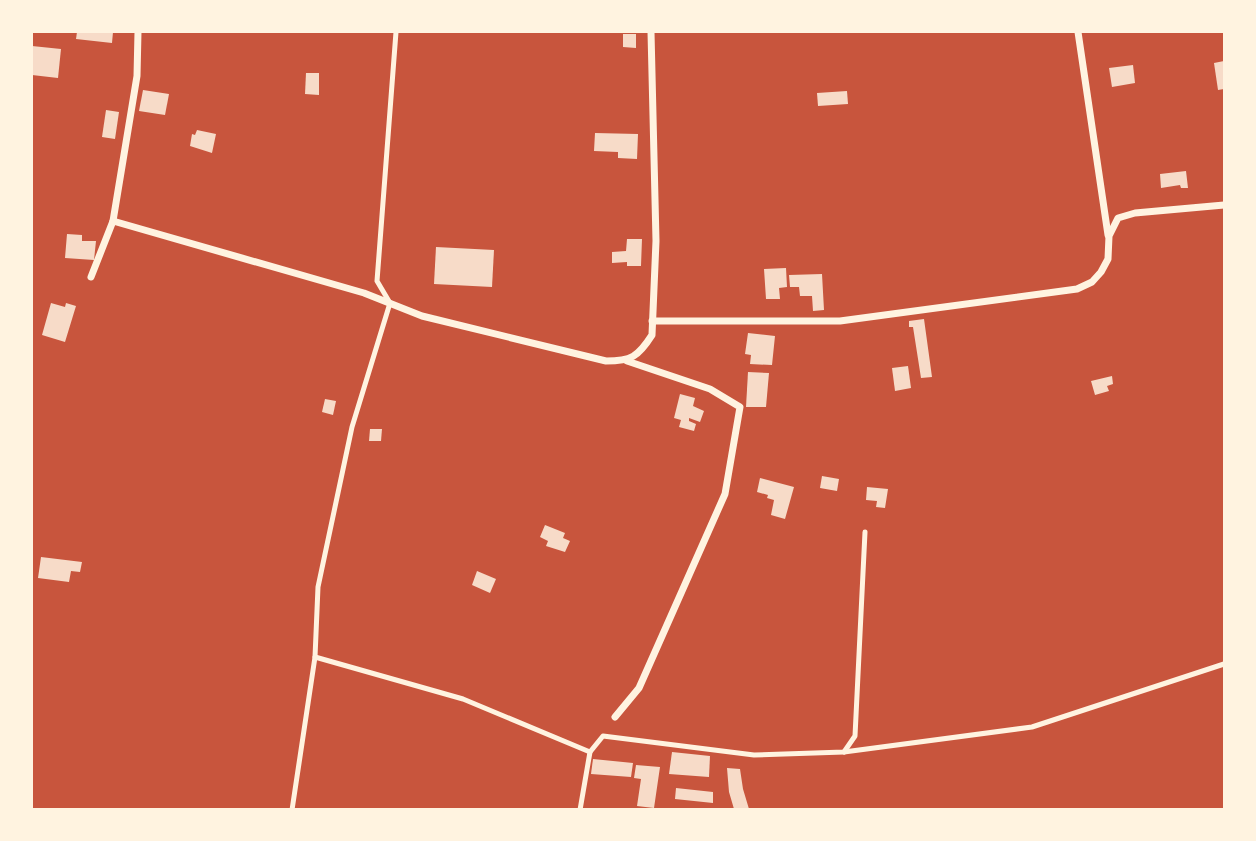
<svg xmlns="http://www.w3.org/2000/svg" width="1256" height="841" font-family="'Fira Sans',sans-serif">
<rect width="100%" height="100%" fill="#c8553d"/>
<g fill="#f7dbc8">
<path d="M77,32h36l-1,11 -36,-4z"/>
<path d="M623,34h13v14l-13,-1z"/>
<path d="M32,46l29,3 -3,29 -26,-3z"/>
<path d="M1224,61v28l-6,1 -4,-27z"/>
<path d="M1133,65l2,18 -23,4 -3,-19z"/>
<path d="M306,73h13v22l-14,-1z"/>
<path d="M143,90l26,4 -4,21 -26,-4z"/>
<path d="M847,91l1,13 -30,2 -1,-13z"/>
<path d="M106,110l13,2 -4,27 -13,-2z"/>
<path d="M197,130l19,4 -4,19 -22,-7 2,-12 3,1z"/>
<path d="M595,133l43,1 -1,25 -19,-1v-6l-24,-1z"/>
<path d="M1186,171l2,17h-7l-1,-3 -19,3 -1,-14z"/>
<path d="M67,234l15,1v6h14l-2,19 -29,-2z"/>
<path d="M627,239h15l-1,27h-14v-4l-15,1v-11l14,-1z"/>
<path d="M436,247l58,3 -2,37 -58,-3z"/>
<path d="M786,268l1,19 -8,1 1,11h-14l-2,-30z"/>
<path d="M822,274l2,36 -11,1 -1,-15h-12l-1,-9h-9l-1,-12z"/>
<path d="M51,303l14,4 1,-4 10,3 -11,36 -23,-7z"/>
<path d="M924,319l8,58 -11,1 -8,-51h-4v-6z"/>
<path d="M748,333l27,3 -3,29 -22,-1 1,-9 -6,-1z"/>
<path d="M908,366l3,22 -16,3 -3,-23z"/>
<path d="M748,372l21,1 -3,34h-20z"/>
<path d="M1112,376l1,8 -6,2 2,5 -14,4 -4,-14z"/>
<path d="M680,394l15,4 -2,8 11,5 -4,11 -11,-4v3l7,3 -2,7 -15,-4 2,-7 -7,-2z"/>
<path d="M325,399l11,2 -3,14 -11,-3z"/>
<path d="M370,429h12l-1,12h-12z"/>
<path d="M822,476l17,3 -2,12 -17,-3z"/>
<path d="M760,478l34,9 -9,32 -14,-4 3,-15 -7,-2 1,-3 -11,-3z"/>
<path d="M867,487l21,2 -3,19 -9,-1 1,-6 -11,-1z"/>
<path d="M545,525l20,8 -2,5 7,3 -5,11 -19,-6 2,-5 -8,-4z"/>
<path d="M41,557l41,5 -2,10 -9,-1 -2,11 -31,-4z"/>
<path d="M477,571l19,8 -6,14 -18,-8z"/>
<path d="M672,752l38,4 -1,21 -40,-3z"/>
<path d="M593,759l40,4 -2,14 -40,-3z"/>
<path d="M636,765l24,2 -6,41 -17,-2 4,-27 -7,-1z"/>
<path d="M727,768l13,1 3,20 6,20h-15l-5,-17z"/>
<path d="M676,788l37,4v11l-38,-4z"/>
</g>
<g fill="none" stroke-linecap="round" stroke-linejoin="round">
<g stroke="#fff3e0" stroke-width="5">
<path d="M315,657l148,42 127,53"/>
<path d="M844,752l11,-16 10,-204"/>
<path d="M292,810l23,-153 3,-70 34,-160 38,-124 -13,-22 19,-249"/>
<path d="M580,810l10,-58 13,-16 151,19 90,-3 188,-25 192,-63"/>
</g>
<g stroke="#fff3e0" stroke-width="7">
<path d="M1078,32l30,203"/>
<path d="M113,221l251,72 58,23 184,45c25,0 32,-4 46,-26l4,-94 -5,-209"/>
<path d="M91,277l22,-56 24,-145 1,-44"/>
<path d="M652,321h188l237,-32 15,-7 9,-10 7,-13 1,-23 9,-18 17,-5 89,-8"/>
<path d="M615,717l24,-29 86,-194 15,-87 -30,-18 -83,-28"/>
</g>
</g>
<rect width="1256" height="841" fill="none" stroke="#fff3e0" stroke-width="66"/>
</svg>
